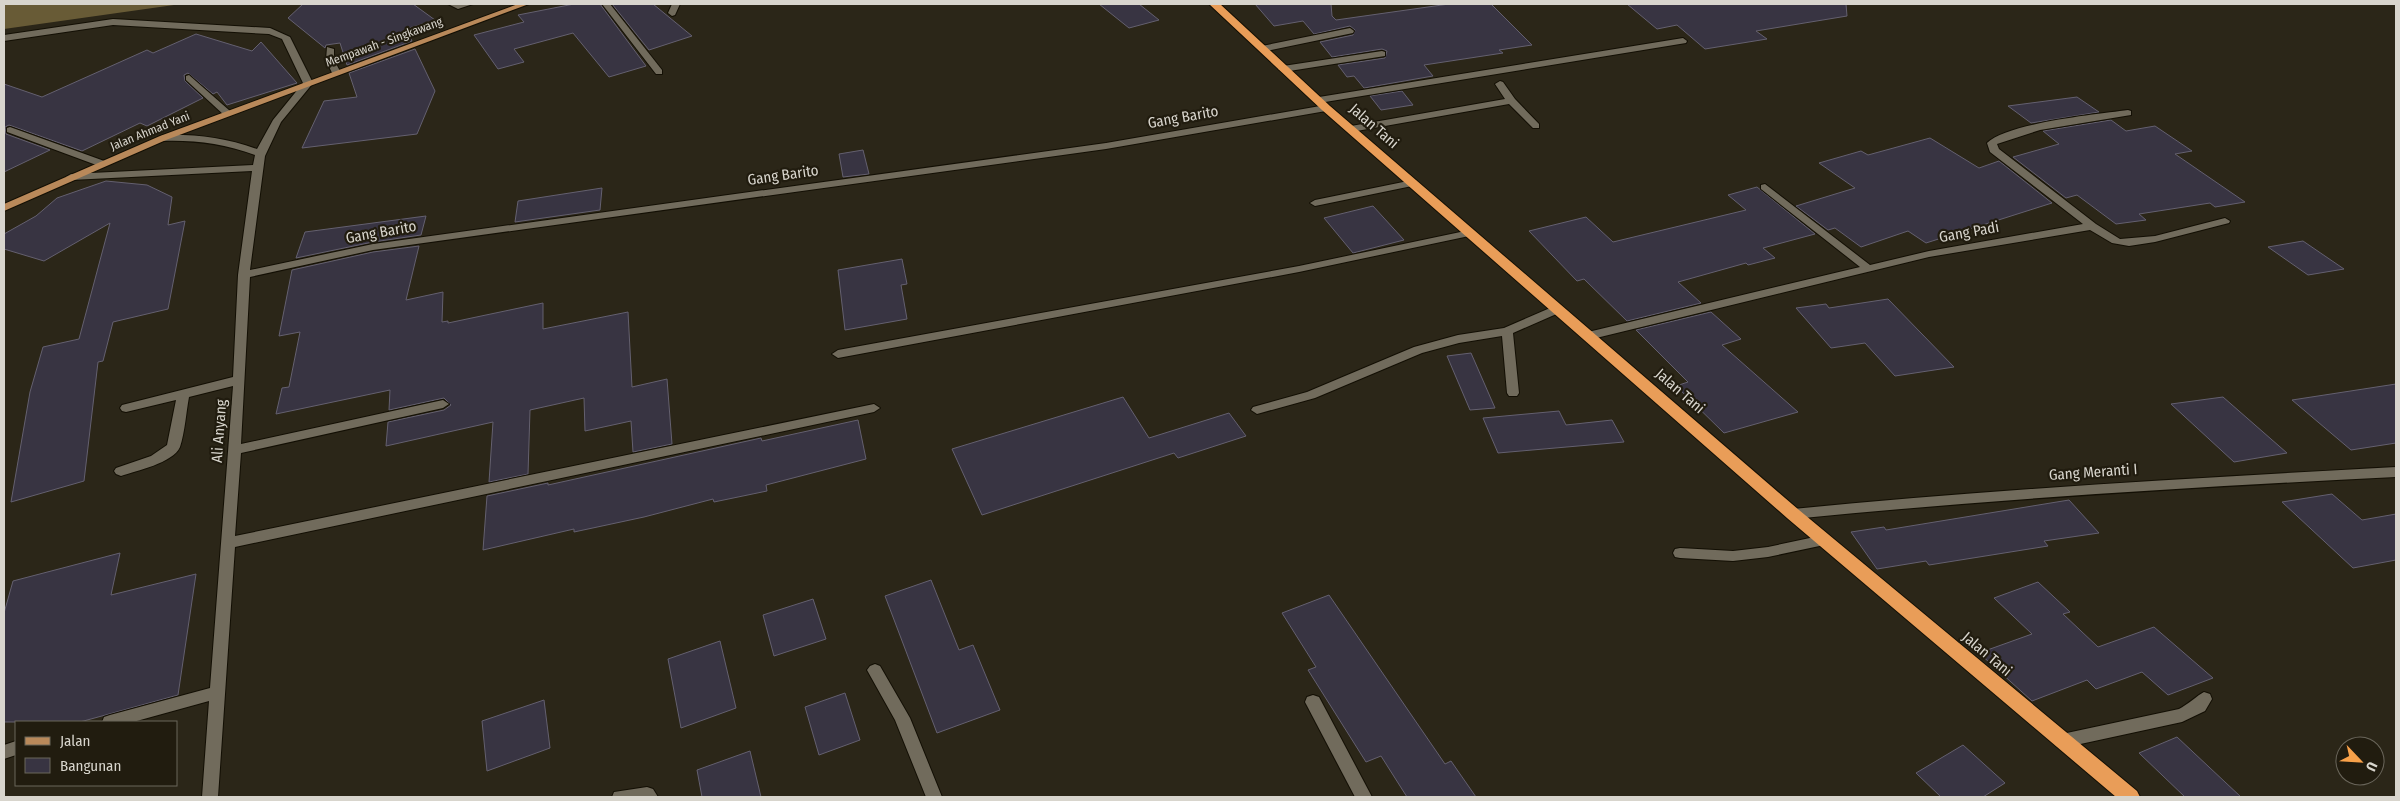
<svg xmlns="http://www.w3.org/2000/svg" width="2400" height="801" font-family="'Fira Sans Condensed',sans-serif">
<rect width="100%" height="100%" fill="#2b2618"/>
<path fill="#685b36" d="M4,4h177l-177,25z"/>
<g fill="#383442" stroke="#64606f">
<path d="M303,4h110l22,16 -29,9 6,12 -65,24 -7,-22 -14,2 -1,3 -37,-30z"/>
<path d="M574,4h26l46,62 -37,11 -36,-44 -59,16 10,13 -26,7 -24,-34 50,-13 -6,-7z"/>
<path d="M612,4h41l39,32 -43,14z"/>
<path d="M1099,4h40l20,16 -30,8z"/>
<path d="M1255,4h76l1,12 4,4 113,-16h42l41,41 -33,5 4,3 -79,12 9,11 -69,12 -10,-12 -7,1 -9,-12 47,-7 2,-7 -5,-2 -50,8 -12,-15 33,-7 2,-5 -5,-4 -36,8 -11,-13 -29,5z"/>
<path d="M1627,4h219l1,12 -91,15 11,8 -62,10 -28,-24 -20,4z"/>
<path d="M196,34l56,17 9,-9 36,41 -70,22 -10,-13 -4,2 -25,-21 -4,2 1,6 18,17 -56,28 -7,-3 -58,28 -73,-26 -4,2 1,7 44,16 -46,22v-88l38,13 105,-47 6,3z"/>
<path d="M415,49l20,42 -18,43 -115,14 22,-47 33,-4 -8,-24z"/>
<path d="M1402,91l11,14 -32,5 -11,-14z"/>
<path d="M2077,97l22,15 -68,11 -23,-17z"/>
<path d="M2111,120l15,11 29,-5 37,25 -17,3 70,48 -30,5 -5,-4 -71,11 7,6 -30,4 -39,-29 -11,3 -53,-41 46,-13 -16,-13z"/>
<path d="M1930,138l49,30 20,-7 53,42 -126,40 -18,-12 -47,16 -26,-19 -7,2 -32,-24 59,-18 -36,-25 42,-12 7,4z"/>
<path d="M863,150l6,24 -26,3 -4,-23z"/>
<path d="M106,181l41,4 25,12 -4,28 17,-4 -17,88 -55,13 -10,39 -5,1 -14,119 -73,21 19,-110 13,-45 36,-8 31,-116 -66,38 -40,-12v-15l32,-18 21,-18z"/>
<path d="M1757,187l58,47 -52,14 12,10 -27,7 -2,-2 -68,19 23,21 -74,18 -43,-42 -7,2 -48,-50 57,-14 27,25 133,-32 -18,-15z"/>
<path d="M602,188l-2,22 -85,12 3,-21z"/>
<path d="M1373,206l31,34 -51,13 -29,-35z"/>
<path d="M426,216l-5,19 -48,7 -77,16 9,-26z"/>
<path d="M2303,241l41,28 -36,6 -40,-28z"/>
<path d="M419,246l-13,54 37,-8 -1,30 6,-1v2l95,-20v26l85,-17 4,75 35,-8 5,65 -39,8 -2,-31 -46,10 -1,-33 -54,12 -2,64 -39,8 4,-60 -107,24 2,-24 56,-12 7,-5 -7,-7 -55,12 1,-20 -114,24 6,-26 7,-1 11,-55 -21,4 13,-66 81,-18z"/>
<path d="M902,259l5,25 -6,1 6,34 -62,11 -7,-60z"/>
<path d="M1888,299l66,68 -59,9 -30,-33 -34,5 -35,-40 30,-4 3,4z"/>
<path d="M1711,312l30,27 -19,6 76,67 -74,21 -48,-47 12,-4 -52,-52z"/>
<path d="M1471,353l24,55 -25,2 -23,-54z"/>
<path d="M2396,384v59l-45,7 -59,-50z"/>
<path d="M1123,397l26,41 80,-25 17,23 -68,22 -4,-5 -192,62 -30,-66z"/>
<path d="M2223,397l64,56 -53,9 -63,-58z"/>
<path d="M1559,411l7,14 46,-5 12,22 -126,11 -15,-35z"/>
<path d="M858,420l8,39 -100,26 1,6 -53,11 -1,-3 -69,18 -70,15v-3l-91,21 4,-54 61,-13v2l213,-47 1,3z"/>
<path d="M2332,494l30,26 34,-6v46l-43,8 -71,-66z"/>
<path d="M2069,500l30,33 -55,8 4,5 -119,19 -3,-4 -49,8 -26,-37 33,-5 2,3z"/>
<path d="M120,553l-9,42 85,-21 -18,121 -98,27h-76v-109l9,-32z"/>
<path d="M931,580l28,70 14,-5 27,65 -63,23 -52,-137z"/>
<path d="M2038,582l32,30 -7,2 35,33 56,-20 59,51 -45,17 -26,-23 -46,17 -9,-9 -55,21 -53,-48 53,-19 -38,-36z"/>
<path d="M1329,595l116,169 6,-3 25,36h-69l-26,-41 -15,6 -58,-92 8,-3 -34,-54z"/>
<path d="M813,599l13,40 -52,17 -11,-41z"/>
<path d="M720,641l16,67 -55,20 -13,-69z"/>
<path d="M845,693l15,47 -41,15 -14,-48z"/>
<path d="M544,700l6,48 -63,23 -5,-50z"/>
<path d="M2177,737l64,60h-56l-46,-44z"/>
<path d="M1963,745l42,38 -22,14h-42l-25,-24z"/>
<path d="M750,751l11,46h-59l-5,-27z"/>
</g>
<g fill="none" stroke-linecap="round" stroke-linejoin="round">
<defs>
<g id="minor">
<path d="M448,4h25l-15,5z"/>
<path d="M602,4h8l52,66v4h-6z"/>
<path d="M672,4h8l-5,11 -3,1 -4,-3z"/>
<path d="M113,19l157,9 20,9 23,46 -32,39 -16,34 -15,114 123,-26 733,-101 220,-38 5,3 -5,3 -220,38 -733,101 -123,27 -9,167 202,-44 6,4 -6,4 -202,45 -6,83 639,-132 6,4 -6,4 -639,135 -17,250h-16l7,-96 -76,21h-31l2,-5 6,-2 100,-27 23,-302 -44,11c-3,16 -4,35 -9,50 -7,16 -44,24 -59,29l-5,-2 -2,-3 2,-3 35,-12 16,-11 9,-45 -50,12 -4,-1 -2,-3 2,-3 111,-28 5,-102 14,-104 -181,9 -5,-3 5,-3 182,-9 2,-10c-31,-11 -59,-15 -92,-14l-5,-3 5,-3c33,-1 63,3 94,14l16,-29 30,-37 -21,-44 -13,-5 -156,-9 -109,16v-6z"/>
<path d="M1350,28l4,3 -1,2 -91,19 -4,-3 4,-3z"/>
<path d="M1683,38l4,3 -1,2 -367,60 -5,-3 5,-3z"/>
<path d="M327,47l7,2v11l7,13 -2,2h-6l-7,-15z"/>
<path d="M1382,51l3,1v4l-102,16 -5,-3 5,-3z"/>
<path d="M189,75l41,36v4h-6l-38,-35v-4z"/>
<path d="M1500,81l3,1 12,17 24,25v4h-6l-24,-24 -158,28 -5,-3 5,-3 154,-27 -10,-15z"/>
<path d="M2128,110l3,1v4l-91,15 -43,14 2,5 97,75 24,15 35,-3 70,-18 5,3 -1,2 -74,19 -26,4 -17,-3 -22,-13 -161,27 -341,83 -6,-4 6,-4 272,-65 -99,-78v-4l4,-1 105,81 59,-14 154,-27 -93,-72 -3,-9c20,-20 111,-29 141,-33z"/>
<path d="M10,127l97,35 1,2 -5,3 -4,-1 -92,-34v-4z"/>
<path d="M1413,180l4,1v4l-102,21 -5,-3 5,-3z"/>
<path d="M1470,230l4,1 1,2 -1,2 -175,37 -461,86 -6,-4 6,-4 461,-84z"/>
<path d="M1557,305l6,4 -2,3 -48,21 6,60 -2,3h-8l-2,-3 -5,-57 -43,7 -37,10 -107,45 -58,16 -6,-4 2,-3 54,-15 107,-45 44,-12 46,-7z"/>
<path d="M2396,467v10c-201,10 -402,22 -603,42l-5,-1 -2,-4 2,-4 5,-1c201,-20 402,-31 603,-42z"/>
<path d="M1824,535l5,1 2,4 -2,4 -61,13 -35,4 -53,-3 -5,-1 -2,-4 2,-4 5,-1 53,3 35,-4z"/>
<path d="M875,664l5,2 30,52 32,79h-16l-31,-77 -28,-50 3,-4z"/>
<path d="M2204,692l6,2 2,5 -7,12 -23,11 -120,26 -6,-2 -2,-5 2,-5 6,-2 117,-25c8,-4 19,-14 25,-17z"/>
<path d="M1313,695l6,2 53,100h-17l-50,-95 2,-5z"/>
<path d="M16,741v14l-12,4v-14z"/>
<path d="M647,787l6,2 5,8h-46l2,-5z"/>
</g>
<path id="major" d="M518,4h11l-363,136 -162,71v-7l156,-68z"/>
<path id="highway" d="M1209,4h11l110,102 469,404 338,281 3,6h-24l-329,-279 -465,-408z"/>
</defs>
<use href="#minor" stroke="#130f04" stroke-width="2"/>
<use href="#major" stroke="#130f04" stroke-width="2"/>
<use href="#highway" stroke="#130f04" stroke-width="2"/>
<use href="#minor" fill="#716b5c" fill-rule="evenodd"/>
<use href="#major" fill="#b9895a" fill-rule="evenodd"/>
<use href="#highway" fill="#e99d58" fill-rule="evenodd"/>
</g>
<g text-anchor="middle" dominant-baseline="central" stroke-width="4.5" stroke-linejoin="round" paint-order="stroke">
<g font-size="12" fill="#d8d5cd" stroke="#211c0f">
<text transform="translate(384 42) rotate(-20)">Mempawah - Singkawang</text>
<text transform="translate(150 131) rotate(-22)">Jalan Ahmad Yani</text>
</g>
<g font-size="15" fill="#d8d5cd" stroke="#211c0f">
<text transform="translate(1183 117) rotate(-10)">Gang Barito</text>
<text transform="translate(1374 126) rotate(41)">Jalan Tani</text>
<text transform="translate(783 175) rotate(-8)">Gang Barito</text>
<text transform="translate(381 232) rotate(-10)">Gang Barito</text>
<text transform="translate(1969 232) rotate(-10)">Gang Padi</text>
<text transform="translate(1680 391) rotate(41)">Jalan Tani</text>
<text transform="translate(219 431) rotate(-86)">Ali Anyang</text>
<text transform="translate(2093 472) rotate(-4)">Gang Meranti I</text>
<text transform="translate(1987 654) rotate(40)">Jalan Tani</text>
</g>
</g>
<rect width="2400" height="801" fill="none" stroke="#d8d5cd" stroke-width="10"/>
<rect x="15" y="721" width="162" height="65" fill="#211c0f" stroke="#6a665b"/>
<rect x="25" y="737" width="25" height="8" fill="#b9895a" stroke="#6a665b"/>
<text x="60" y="746" font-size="15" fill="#d8d5cd">Jalan</text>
<rect x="25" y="758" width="25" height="15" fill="#383442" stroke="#6a665b"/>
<text x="60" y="771" font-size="15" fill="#d8d5cd">Bangunan</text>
<g transform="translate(2360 761) rotate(115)"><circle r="24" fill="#211c0f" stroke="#6a665b"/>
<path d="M0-4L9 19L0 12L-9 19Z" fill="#f8a14a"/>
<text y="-8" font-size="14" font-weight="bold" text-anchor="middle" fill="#d8d5cd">U</text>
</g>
</svg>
